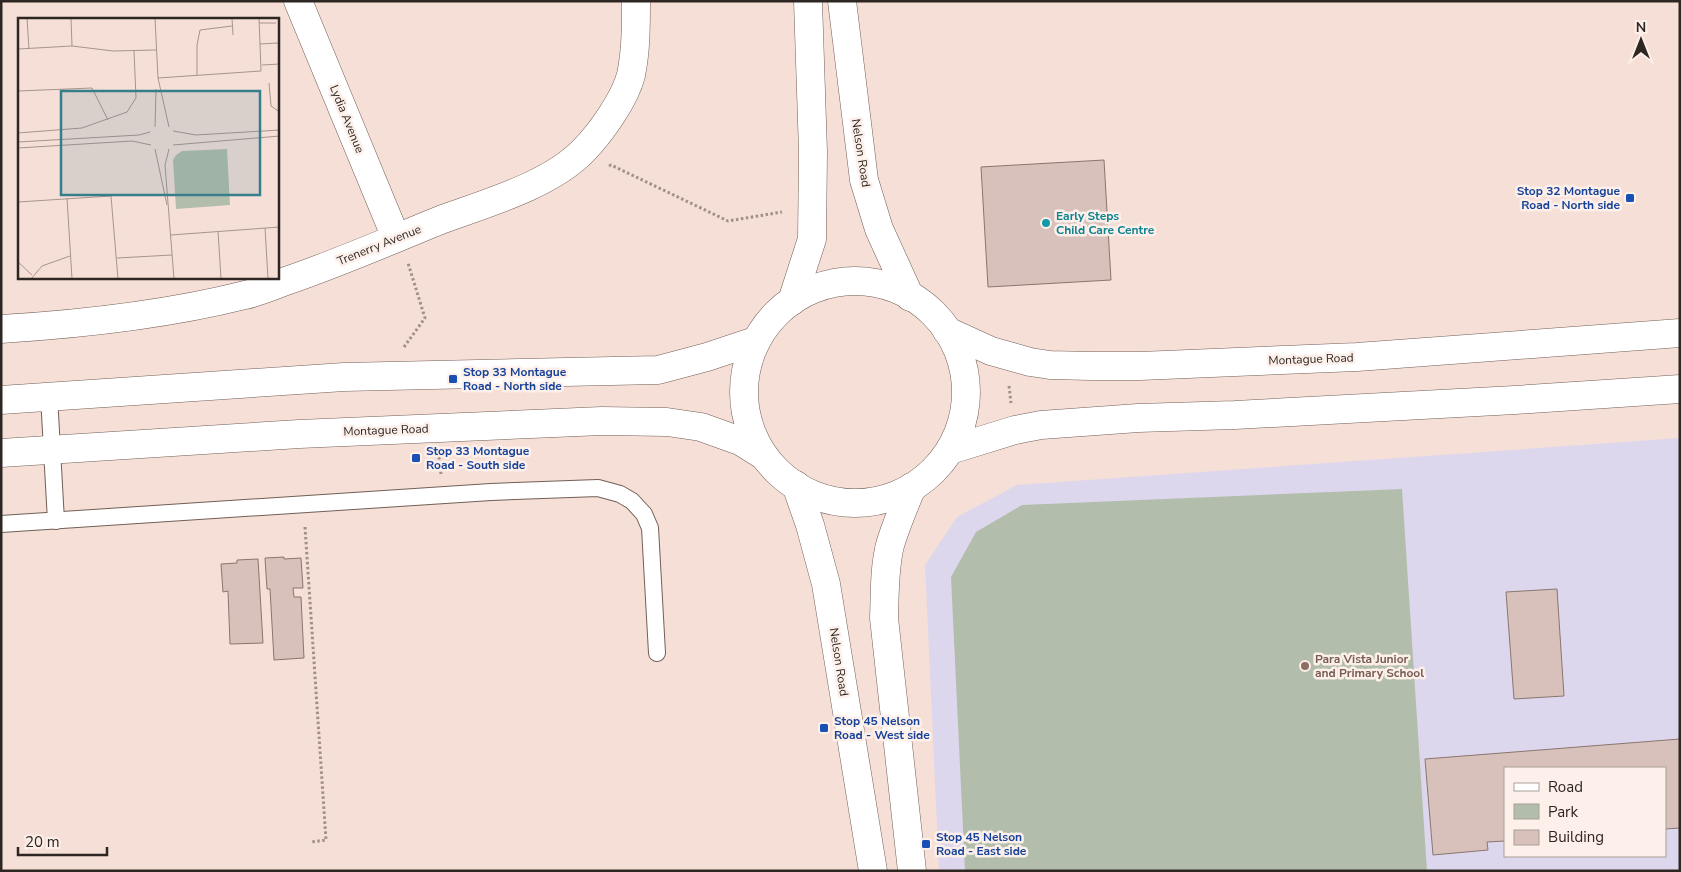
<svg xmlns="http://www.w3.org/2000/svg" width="1681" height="872" font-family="'Nunito Sans',sans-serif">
<rect width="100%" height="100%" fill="#f6dfd6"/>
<path fill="#ddd7ed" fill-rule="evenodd" d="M1680,438v433h-741l-14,-306 32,-48 60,-32zM1505,768h160v88h-160z"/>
<path fill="#b2beab" d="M1402,489l25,382h-462l-14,-294 25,-45 46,-27z"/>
<g fill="#d9c1bb" stroke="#8a756f">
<path d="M1104,160l7,120 -123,7 -7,-120z"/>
<path d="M284,557v2l17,-1 2,30h-10l1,9h7l3,61 -30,2 -4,-71h-3l-2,-31z"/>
<path d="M258,559l5,84 -33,1 -2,-53 -5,1 -2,-28 16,-1v-3z"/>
<path d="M1557,589l7,107 -50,3 -8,-107z"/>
<path d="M1680,739v89l-15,1v-61h-160v73l-18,1 1,8 -55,5 -8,-96z"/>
</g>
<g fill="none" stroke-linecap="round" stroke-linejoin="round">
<defs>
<g id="service">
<path d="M49,396l7,125"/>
<path d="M1,524l490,-32 107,-4 22,6 12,7 12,13 6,14 7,125"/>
</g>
<g id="minor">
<path d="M298,1l98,237"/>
<path d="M1,329c82,-5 164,-14 244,-34 14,-3 28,-9 41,-14 53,-18 105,-41 157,-62 44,-16 107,-34 140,-68 17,-17 42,-52 48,-76 5,-24 5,-49 5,-74"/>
</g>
<g id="secondary">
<path d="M842,1l22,179 15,49 31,68"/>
<circle cx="855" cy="392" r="111"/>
<path d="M792,301l20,-62 1,-87 -5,-151"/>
<path d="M947,331l44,20 39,11 20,3 40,1h50l217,-9 323,-24"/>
<path d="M1,400l343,-23 314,-7 49,-13 48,-16"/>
<path d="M950,450l65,-20 26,-5 97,-7 97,-3 280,-15 165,-11"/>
<path d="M1,453l298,-19 303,-13 65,1 34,5 39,14 24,15"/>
<path d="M796,485l14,40 16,59 47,287"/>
<path d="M912,487c-8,19 -16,38 -22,58 -6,24 -5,49 -6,73l28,253"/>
</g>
</defs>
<use href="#service" stroke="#725f56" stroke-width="18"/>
<use href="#minor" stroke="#725f56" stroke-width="29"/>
<use href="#secondary" stroke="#725f56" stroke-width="29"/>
<g stroke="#a09089" stroke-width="3" stroke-dasharray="2.5 2.5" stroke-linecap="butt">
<path d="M609,166l2,-1 117,56 54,-9"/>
<path d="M404,347l21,-29 -17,-55"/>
<path d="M1009,386l2,17"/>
<path d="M439,457l2,17"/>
<path d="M305,527l21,313 -15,2"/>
</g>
<use href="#service" stroke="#fff" stroke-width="16"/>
<use href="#minor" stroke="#fff" stroke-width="28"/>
<use href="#secondary" stroke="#fff" stroke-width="28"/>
</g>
<g fill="#1a4fb4" stroke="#fdefe9" stroke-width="2">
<rect x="1625" y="193" width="10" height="10" rx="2.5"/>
<rect x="448" y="374" width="10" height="10" rx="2.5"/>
<rect x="411" y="453" width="10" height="10" rx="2.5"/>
<rect x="819" y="723" width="10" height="10" rx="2.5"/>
<rect x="921" y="839" width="10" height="10" rx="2.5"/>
</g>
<circle fill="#0f9aa8" stroke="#fdefe9" stroke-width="2" cx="1046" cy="223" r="5"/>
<circle fill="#8d6e63" stroke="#fdefe9" stroke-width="2" cx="1305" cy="666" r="5"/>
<g text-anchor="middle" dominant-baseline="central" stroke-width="5" stroke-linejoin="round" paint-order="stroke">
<g font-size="12" fill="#2e2622" stroke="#fdefe9">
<text transform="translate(347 119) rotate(68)">Lydia Avenue</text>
<text transform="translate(861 153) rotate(81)">Nelson Road</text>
<text transform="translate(379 245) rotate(-22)">Trenerry Avenue</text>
<text transform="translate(1311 359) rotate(-2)">Montague Road</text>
<text transform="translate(386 430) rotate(-2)">Montague Road</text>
<text transform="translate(839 662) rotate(81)">Nelson Road</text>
</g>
<g font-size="12" font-weight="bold" fill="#164399" stroke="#fdefe9" text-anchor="start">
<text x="1620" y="191" text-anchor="end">Stop 32 Montague<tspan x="1620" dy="14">Road - North side</tspan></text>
<text x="463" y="372">Stop 33 Montague<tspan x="463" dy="14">Road - North side</tspan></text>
<text x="426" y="451">Stop 33 Montague<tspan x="426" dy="14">Road - South side</tspan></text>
<text x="834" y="721">Stop 45 Nelson<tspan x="834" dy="14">Road - West side</tspan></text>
<text x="936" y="837">Stop 45 Nelson<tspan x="936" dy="14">Road - East side</tspan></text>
</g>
<g font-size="12" font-weight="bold" fill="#0d838f" stroke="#fdefe9" text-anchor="start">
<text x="1056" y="216">Early Steps<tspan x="1056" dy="14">Child Care Centre</tspan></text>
</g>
<g font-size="12" font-weight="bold" fill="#785e54" stroke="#fdefe9" text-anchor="start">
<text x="1315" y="659">Para Vista Junior<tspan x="1315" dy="14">and Primary School</tspan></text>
</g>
</g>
<g transform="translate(18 18)">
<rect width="261" height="261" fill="#f6dfd6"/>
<path d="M209,131l3,56 -54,4 -3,-49 3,-5 6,-4z" fill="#b2beab"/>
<path fill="none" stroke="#a6958e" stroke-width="1" d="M9,0l2,31M53,0l1,28M137,0l3,60 11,49M214,0l1,17M241,5h17M242,26l18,-1M0,31l54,-3 41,5 43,-1M244,47l18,-1M179,57v-30l3,-15 32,-4M140,60l103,-7 -2,-53M251,65l2,23 9,6M0,73l74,-3 16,32M137,109l1,-38M155,113l23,4 84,-5M0,115l64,-5 45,-16 9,-14 -2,-47M0,124l121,-7 11,-3M155,127l107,-9M0,130l114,-7 19,4M137,131l12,56M151,131l-4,16 9,114M49,180l5,81M0,184l93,-6 7,83M247,210l3,51M200,213l3,48M153,217l109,-8M99,240l55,-3M0,244l14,13M13,261l11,-13 28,-10"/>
<path fill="#387d8b" fill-opacity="0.15" stroke="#387d8b" stroke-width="2.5" d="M43,73h199v104h-199z"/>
<rect width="261" height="261" fill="none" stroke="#2e2622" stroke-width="2.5"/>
</g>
<rect width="1681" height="872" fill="none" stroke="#2e2622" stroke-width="5"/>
<rect x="1504" y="767" width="162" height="90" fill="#fdefe9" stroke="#aa9f99"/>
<rect x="1514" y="783" width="25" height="8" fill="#ffffff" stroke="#aa9f99"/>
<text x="1548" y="792" font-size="15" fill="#2e2622">Road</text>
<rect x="1514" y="804" width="25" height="15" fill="#b2beab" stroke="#aa9f99"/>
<text x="1548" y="817" font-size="15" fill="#2e2622">Park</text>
<rect x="1514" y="830" width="25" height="15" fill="#d9c1bb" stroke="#aa9f99"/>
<text x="1548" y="842" font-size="15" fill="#2e2622">Building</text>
<g transform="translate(1641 40)" stroke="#fdefe9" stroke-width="4" paint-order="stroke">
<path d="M0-4L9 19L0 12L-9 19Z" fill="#2e2622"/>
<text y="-8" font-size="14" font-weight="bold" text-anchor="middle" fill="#2e2622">N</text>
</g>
<path d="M18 847v8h89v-8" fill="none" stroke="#2e2622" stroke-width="2.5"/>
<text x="25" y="847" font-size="15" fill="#2e2622" stroke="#fdefe9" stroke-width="4" paint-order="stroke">20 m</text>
</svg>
